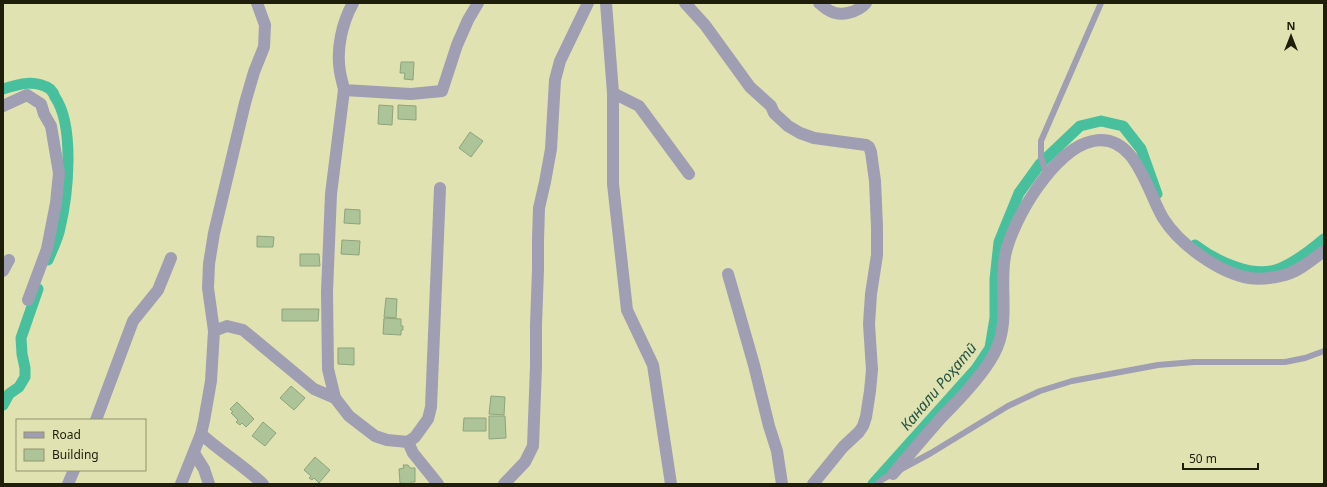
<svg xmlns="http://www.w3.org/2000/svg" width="1327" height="487" font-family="'Noto Sans',sans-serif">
<rect width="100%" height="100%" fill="#e0e2b1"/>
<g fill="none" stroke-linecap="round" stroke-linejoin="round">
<g stroke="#49c09d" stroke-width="11">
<path d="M3,89c16,-5 32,-10 47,0 2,2 4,5 5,8 20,29 13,98 5,131 -2,11 -8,22 -12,32"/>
<path d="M1195,245c21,16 59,35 86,23 16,-7 30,-18 43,-29"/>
<path d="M3,405l6,-11 10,-7 6,-10v-9l-3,-14 -1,-16 17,-49"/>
<path d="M873,484l103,-115 14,-21 5,-30v-39l4,-37 20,-49 21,-29 40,-38 21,-5 22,5 18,23 16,45"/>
</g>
</g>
<g fill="#adc398" stroke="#8ea47a">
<path d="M401,62h13l-1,18 -9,-1 1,-6h-5z"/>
<path d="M379,105l14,1 -1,19 -14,-1z"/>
<path d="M398,105l18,1v14l-18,-1z"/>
<path d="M470,132l13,9 -12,16 -12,-9z"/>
<path d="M345,209l15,1v14l-16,-1z"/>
<path d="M257,236l17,1 -1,10h-16z"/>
<path d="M342,240l18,1 -1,14 -18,-1z"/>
<path d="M300,254h19l1,12h-20z"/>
<path d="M386,298l11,1 -1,19 -12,-1z"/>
<path d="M282,309h37l-1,12h-36z"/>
<path d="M384,318l17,1v7h2v4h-2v5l-18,-1z"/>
<path d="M338,348h16v17l-16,-1z"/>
<path d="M291,386l14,12 -11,12 -14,-12z"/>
<path d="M491,396l14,1 -1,18 -15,-1z"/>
<path d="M237,402l17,17 -8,8 -4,-4 -2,2 -4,-3 2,-2 -7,-7 2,-1 -3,-3z"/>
<path d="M489,416h16l1,22 -17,1z"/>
<path d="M464,418h22v13h-23z"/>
<path d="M263,422l13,11 -11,13 -13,-10z"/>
<path d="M315,457l15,13 -11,13 -5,-5 -2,2 -3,-2 2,-2 -7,-6z"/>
<path d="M403,465h5l2,3h5v14h-4v2l-11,-1 -1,-14 5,-1z"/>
</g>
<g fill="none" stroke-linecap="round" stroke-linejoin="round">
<g stroke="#a09eb2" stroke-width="6">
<path d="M1047,176l-6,-19v-16l60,-138"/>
<path d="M877,484l6,-5 48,-26 77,-47 32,-15 32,-10 86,-16 36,-3h91l20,-4 19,-7"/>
</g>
<g stroke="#a09eb2" stroke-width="12">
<path d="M353,3c-11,20 -17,46 -13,69 1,6 3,12 4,18l67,4 31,-3 15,-46 11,-25 10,-17"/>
<path d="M606,3l7,90v91l14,126 26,55 18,119"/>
<path d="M685,3l20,22 45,62 21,19 3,7 14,13 12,7 14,5 52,7 3,2 2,5 4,29 2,46v28l-6,39 -2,30 3,46 -2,21 -4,26 -3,9 -4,6 -16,15 -30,37"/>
<path d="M819,3c4,3 7,6 11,8 11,6 28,1 36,-8"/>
<path d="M613,93l26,13 50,68"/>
<path d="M3,106l24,-11 14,9 3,10 7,12 8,47 -3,30 -9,46 -19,51"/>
<path d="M3,271l6,-11"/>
<path d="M728,274l26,91 15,61 8,25 5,33"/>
<path d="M214,331l-6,-43 1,-24 5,-31 31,-130 9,-31 10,-25 1,-22 -8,-22"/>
<path d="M335,398l14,18 26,20 12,4 21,2 7,-5 13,-18 3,-12 9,-219"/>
<path d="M96,420l37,-99 25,-31 13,-32"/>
<path d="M201,434c20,18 43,32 62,50"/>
<path d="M408,442l5,11 25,31"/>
<path d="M194,453l10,16 5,15"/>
<path d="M893,474c16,-19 32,-38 49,-57 17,-17 41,-42 52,-63 17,-31 5,-65 11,-98 7,-36 50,-108 88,-115 42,-9 54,50 70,77 16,26 56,55 86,60 12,2 24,0 36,-3 14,-4 27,-15 39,-24"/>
<path d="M68,484l6,-14"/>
<path d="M181,484l20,-50 3,-13 7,-40 3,-50 13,-5 16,4 71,59 21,9 -7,-29 -1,-77 4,-98 13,-104"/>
<path d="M504,484l21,-22 8,-16 3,-80v-41l2,-56v-29l1,-32 6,-26 6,-33 4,-69 5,-19 28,-58"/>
</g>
</g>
<g text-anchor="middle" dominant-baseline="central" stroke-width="3.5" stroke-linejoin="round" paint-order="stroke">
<g font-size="15" font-style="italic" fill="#235444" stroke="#e0e2b1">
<text transform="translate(938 386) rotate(-50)">Канали Роҳатӣ</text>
</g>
</g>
<rect width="1327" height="487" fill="none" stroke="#1e1e0b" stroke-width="8"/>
<rect x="16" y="419" width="130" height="52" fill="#e0e2b1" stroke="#92946f"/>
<rect x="24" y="432" width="20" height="6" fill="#a09eb2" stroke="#92946f"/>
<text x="52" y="439" font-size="12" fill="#1e1e0b">Road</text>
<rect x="24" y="449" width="20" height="12" fill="#adc398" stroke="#92946f"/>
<text x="52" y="459" font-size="12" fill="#1e1e0b">Building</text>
<g transform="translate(1291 36)" stroke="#e0e2b1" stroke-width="3" paint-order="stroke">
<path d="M0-3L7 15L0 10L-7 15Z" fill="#1e1e0b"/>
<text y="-6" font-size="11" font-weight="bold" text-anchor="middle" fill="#1e1e0b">N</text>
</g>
<path d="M1183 463v6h75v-6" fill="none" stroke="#1e1e0b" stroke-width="2"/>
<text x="1189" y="463" font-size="12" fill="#1e1e0b" stroke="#e0e2b1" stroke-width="3" paint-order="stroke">50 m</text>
</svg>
